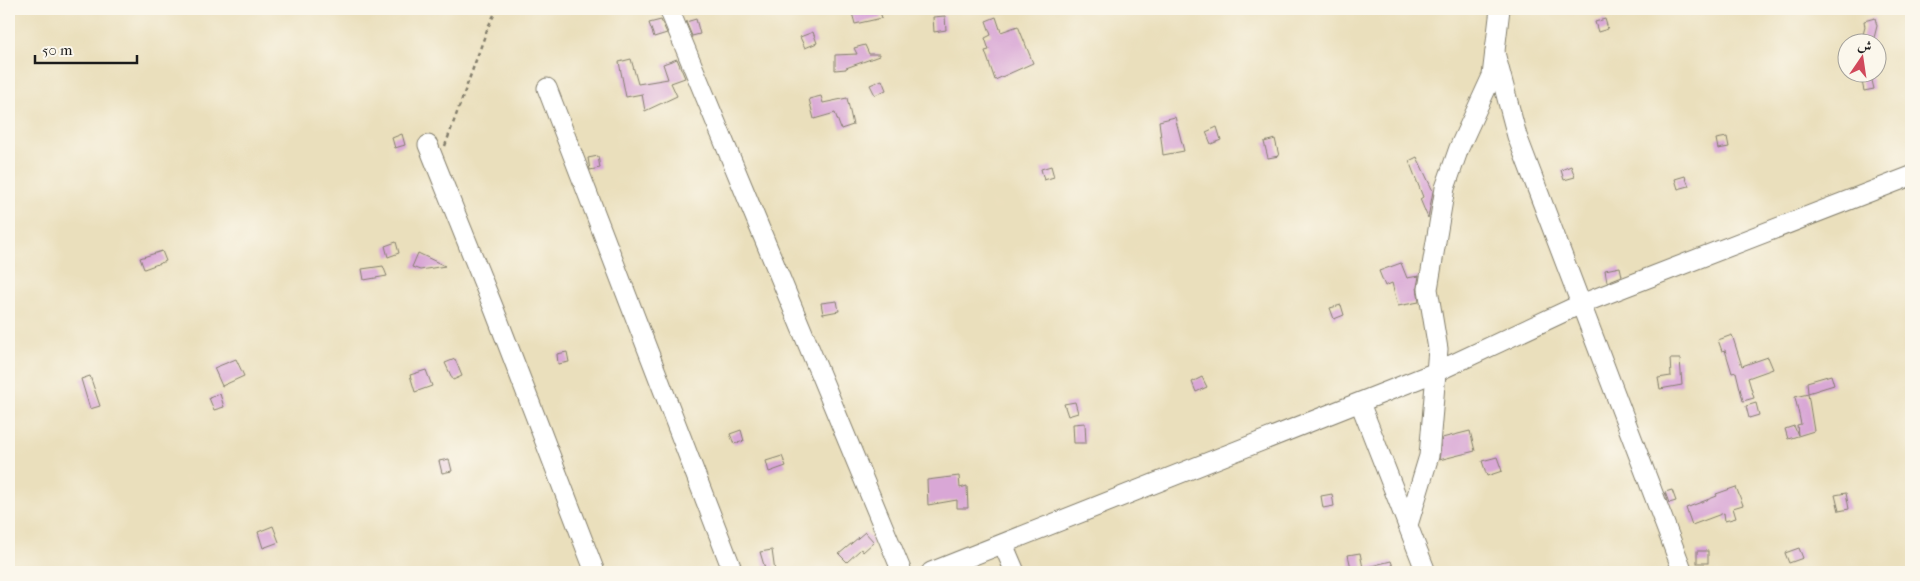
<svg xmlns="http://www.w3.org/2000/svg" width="1920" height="581" font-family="'IM FELL French Canon',Amiri,serif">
<rect width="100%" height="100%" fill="#fbf7ec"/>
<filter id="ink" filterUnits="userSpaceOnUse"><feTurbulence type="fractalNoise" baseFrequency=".02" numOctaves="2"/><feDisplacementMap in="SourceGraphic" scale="10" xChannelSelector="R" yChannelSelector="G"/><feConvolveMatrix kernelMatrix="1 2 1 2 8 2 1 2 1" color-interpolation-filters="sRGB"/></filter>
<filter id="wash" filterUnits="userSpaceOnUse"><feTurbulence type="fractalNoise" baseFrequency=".0096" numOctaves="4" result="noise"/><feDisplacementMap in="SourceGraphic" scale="20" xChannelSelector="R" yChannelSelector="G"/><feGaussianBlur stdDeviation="1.12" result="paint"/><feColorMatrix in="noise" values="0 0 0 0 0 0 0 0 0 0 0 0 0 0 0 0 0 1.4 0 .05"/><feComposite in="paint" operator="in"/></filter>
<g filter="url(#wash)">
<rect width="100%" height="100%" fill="#eadfbc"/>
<g id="blocks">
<g fill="#d9a7d6">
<path d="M851,9h28l3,9 -27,6z"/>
<path d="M945,16l1,14 -12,2 -1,-15z"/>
<path d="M996,17l5,15 17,-6 15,37 -38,17 -10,-29 4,-1 -4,-12 6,-3 -5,-14z"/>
<path d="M1875,18l2,8 -4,16h-12l4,-15 -1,-6z"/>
<path d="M696,19l4,15 -8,2 -6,-14z"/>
<path d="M1605,19l3,10 -10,3 -3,-10z"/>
<path d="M661,20l6,13 -13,4 -5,-14z"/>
<path d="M813,32l4,11 -12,5 -5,-11z"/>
<path d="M865,45l4,9h10v2l-33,12v1l-11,1v-15l22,-1 -3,-6z"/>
<path d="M631,59l7,25 30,-5 -5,-15 14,-5 8,19 -14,5 6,13 -32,15 -3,-17 -16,3 -7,-35z"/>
<path d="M1860,72h10l4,17 -10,2z"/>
<path d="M882,80l4,10 -11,5 -5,-10z"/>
<path d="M821,96l2,7 24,-5 6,27 -12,4 -6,-16 -21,6 -5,-20z"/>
<path d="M1175,117l9,34 -21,4 -4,-34z"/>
<path d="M1217,127l4,13 -10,4 -5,-12z"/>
<path d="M402,134l3,11 -10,3 -3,-10z"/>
<path d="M1727,137l2,10 -11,2 -2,-10z"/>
<path d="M1275,139l4,17 -11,2 -4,-16z"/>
<path d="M598,156l2,12 -10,2 -2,-12z"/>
<path d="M1417,157l16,34 -5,27 -8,-19 3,-2 -14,-36z"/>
<path d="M1051,166l3,11 -10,3 -3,-11z"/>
<path d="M1571,166l4,11 -11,3 -3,-10z"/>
<path d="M1685,176l4,10 -11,3 -3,-10z"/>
<path d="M396,242l3,11 -11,4 -3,-11z"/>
<path d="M162,251l4,10 -22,8 -4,-11z"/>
<path d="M418,253l27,13 -25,4 -8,-3z"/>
<path d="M1401,263l6,15 12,-2 -2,11 2,15 -21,4 -6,-23 -7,3 -6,-15z"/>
<path d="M383,266l4,10 -23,4 -2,-11z"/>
<path d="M1620,267l2,9 -15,6 -2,-12z"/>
<path d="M837,301l2,10 -16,3 -2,-11z"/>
<path d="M1341,305l3,10 -10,4 -4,-11z"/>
<path d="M1732,335l10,31 26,-9 5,12 -25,9 6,20 -11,3 -7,-29 -4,1 -7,-23 -3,1 -4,-11z"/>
<path d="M567,352l2,10 -11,2 -1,-10z"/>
<path d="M236,359l8,17 -22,10 -8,-18z"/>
<path d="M455,359l7,17 -9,4 -8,-17z"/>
<path d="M1670,359h10l2,26 -22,4 -2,-11 13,-2z"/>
<path d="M426,370l6,16 -17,6 -5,-17z"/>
<path d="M1831,375l3,10 -26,8 -1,-11z"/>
<path d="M90,376l10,30 -10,3 -9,-30z"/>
<path d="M1202,377l5,10 -11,5 -4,-10z"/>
<path d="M220,394l4,13 -10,3 -5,-12z"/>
<path d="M1808,394l6,37 -26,8 -3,-10 9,-3 4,9 -1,-10 4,-1 -6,-27z"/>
<path d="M1075,402l3,11 -10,3 -4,-12z"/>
<path d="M1756,403l3,12 -10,3 -3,-12z"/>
<path d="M1085,423l1,20h-12l-1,-19z"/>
<path d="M741,430l3,11 -10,3 -4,-10z"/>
<path d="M1470,431l5,20 -36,9 3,-22z"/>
<path d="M782,456l4,10 -17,6 -3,-11z"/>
<path d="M1497,457l5,14 -15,5 -5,-15z"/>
<path d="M449,459l3,12 -10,2 -3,-12z"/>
<path d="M959,476l1,12 7,-2 1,22h-11v-8l-29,5 -1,-25z"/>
<path d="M1736,487l7,18 -10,3 3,10 -11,3 -1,-8 -32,12 -6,-17 31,-12 -1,-2z"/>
<path d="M1672,490l4,11 -7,2 -4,-11z"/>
<path d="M1846,493l3,16 -10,2 -4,-16z"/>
<path d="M1332,494l2,12 -11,2 -2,-12z"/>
<path d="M273,526l6,16 -16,6 -5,-16z"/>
<path d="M865,532l9,10 -11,10 -2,-3 -14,13 -8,-8z"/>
<path d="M1799,548l4,10 -14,5 -4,-10z"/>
<path d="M772,550l3,22h-9l-6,-20z"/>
<rect x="1697" y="551" width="11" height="12"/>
<path d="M1360,553l3,15 28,-7 4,11h-43l-4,-17z"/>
</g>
</g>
</g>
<g filter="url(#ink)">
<use href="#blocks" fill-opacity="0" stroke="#837e6c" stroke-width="1"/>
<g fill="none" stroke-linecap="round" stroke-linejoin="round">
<defs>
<g id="minor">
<path d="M669,9l233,563"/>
<path d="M1495,53l22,83 166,436"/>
<path d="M547,88l186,484"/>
<path d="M428,145l66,164 101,263"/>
<path d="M1360,403l66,169"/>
<path d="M1408,525l21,-69 9,-107 -10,-60 17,-101 14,-40 33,-72 8,-67"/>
<path d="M1003,544l12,28"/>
<path d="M931,572l505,-200 145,-68 330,-128"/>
</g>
</defs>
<use href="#minor" stroke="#837e6c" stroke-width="21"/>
<path stroke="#837e6c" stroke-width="2.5" stroke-dasharray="4 4" stroke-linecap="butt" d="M445,146l43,-119 9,-18"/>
<use href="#minor" stroke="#fff" stroke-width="19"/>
</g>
</g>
<rect width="1920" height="581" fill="none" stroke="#fbf7ec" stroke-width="30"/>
<g transform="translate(1862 58) rotate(13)"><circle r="24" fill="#fbf7ec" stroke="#a29f99"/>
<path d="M0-4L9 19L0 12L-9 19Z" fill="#d1495b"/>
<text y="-8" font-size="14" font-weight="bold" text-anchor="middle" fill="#1c1c1c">ش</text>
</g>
<path d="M35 55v8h102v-8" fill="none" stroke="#1c1c1c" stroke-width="2.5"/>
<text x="42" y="55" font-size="15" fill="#1c1c1c" stroke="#fbf7ec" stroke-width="4" paint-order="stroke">50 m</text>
</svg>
